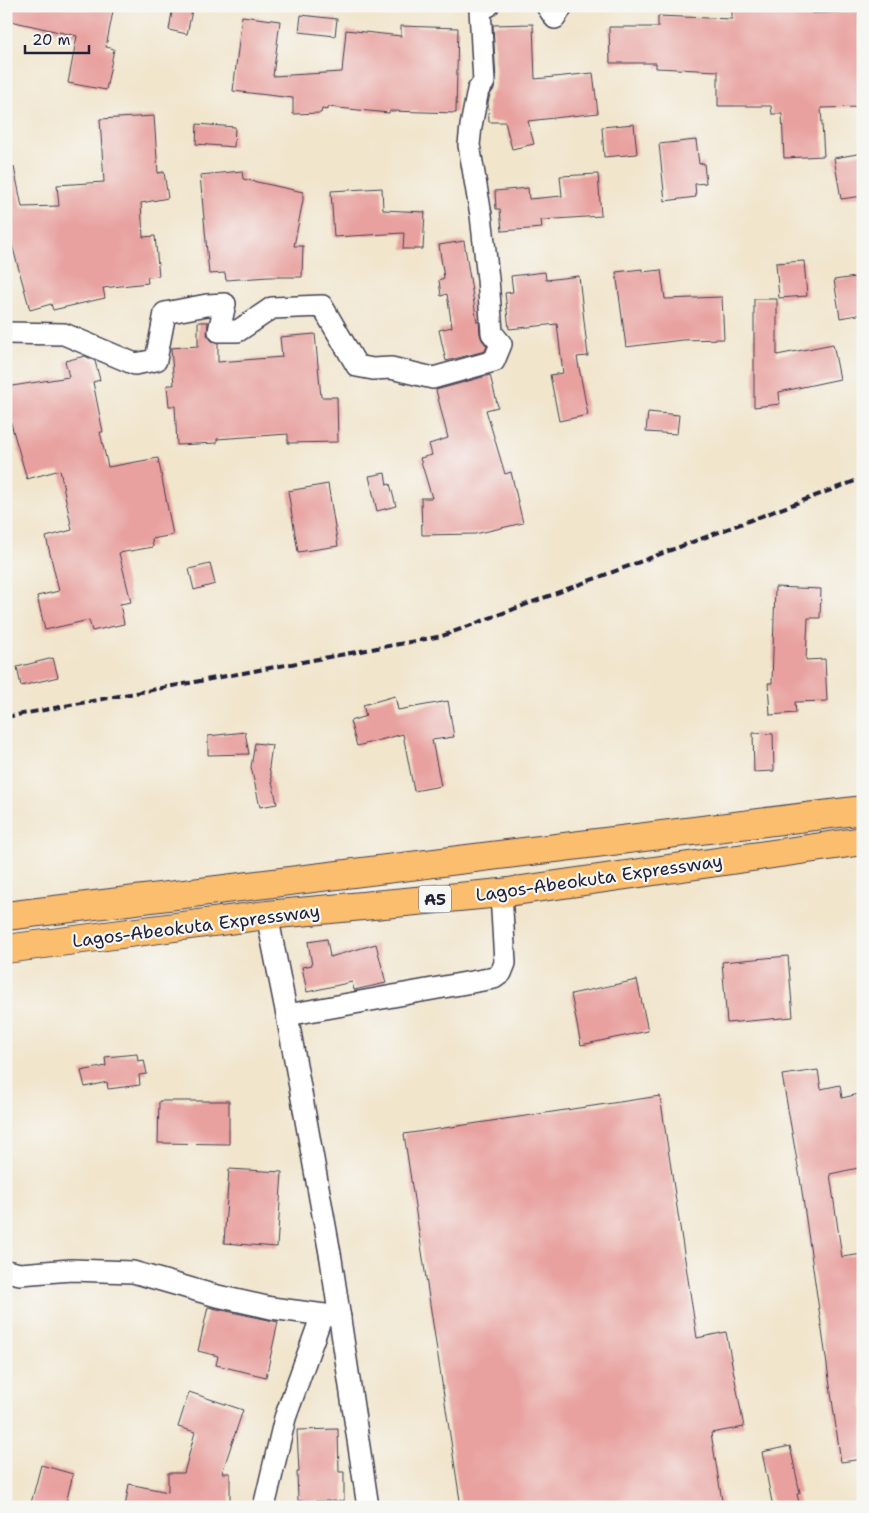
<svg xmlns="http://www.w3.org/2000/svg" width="869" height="1513" font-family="'Shantell Sans',sans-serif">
<rect width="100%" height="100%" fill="#f6f6f2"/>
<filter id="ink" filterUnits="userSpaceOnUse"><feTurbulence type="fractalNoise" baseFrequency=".02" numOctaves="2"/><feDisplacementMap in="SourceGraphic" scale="10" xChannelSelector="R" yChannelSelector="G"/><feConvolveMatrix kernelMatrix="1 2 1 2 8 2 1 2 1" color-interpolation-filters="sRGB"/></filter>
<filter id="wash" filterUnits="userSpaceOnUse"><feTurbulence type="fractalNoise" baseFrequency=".0096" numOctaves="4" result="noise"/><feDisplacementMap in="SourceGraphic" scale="20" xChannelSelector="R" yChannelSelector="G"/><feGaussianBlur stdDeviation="1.12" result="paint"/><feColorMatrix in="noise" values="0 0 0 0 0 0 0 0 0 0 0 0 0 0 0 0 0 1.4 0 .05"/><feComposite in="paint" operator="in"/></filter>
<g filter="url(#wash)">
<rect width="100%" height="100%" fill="#f1e5cc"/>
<g id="blocks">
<g fill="#e8a19f">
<path d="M6,6h108l-8,41 8,2 -8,41 -38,-7 9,-47 -71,-16z"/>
<path d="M173,6h20l-6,28 -18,-4z"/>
<path d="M732,6h29l1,4 48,-2 1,5 48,-1 3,95 -41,1 3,48 -40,2 -2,-44h-10l-1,-8h-53v-35l-62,-3v-5h-46l-1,-36h49v-11l74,3z"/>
<path d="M301,15l36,4 -2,17 -36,-4z"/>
<path d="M242,16l38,5 -7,55 69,-4 4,-42 55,6v-10l57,2 -2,85 -66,-2 -1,2 -61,-6v3l-6,-1 -1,4 -28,1v-16l-60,-7z"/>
<path d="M533,24l2,55 58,-6 5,40 -70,8 6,23 -22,5 -7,-27h-16l-1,-20 2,-7 4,-6 2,-8 -3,-56z"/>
<path d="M154,116l4,57 6,-1 4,26 -27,5 2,34 12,-1 4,40 -12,1 1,6 -45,5 2,10 -52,12 -2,-6 -21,6 -24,-87v-55l8,-1 8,40 37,-1 -2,-21 47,-3 -4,-63z"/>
<path d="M197,124l38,3 -1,20 -38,-3z"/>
<path d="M634,124l3,30 -33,3 -2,-30z"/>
<path d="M696,140l3,24 5,-1 2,20 -11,1 1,13 -31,4 -6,-57z"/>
<path d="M863,153v43l-22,3 -7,-41z"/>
<path d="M242,171l1,8 60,13v8l-9,46h9l-1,31h-33l-43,3 -1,-7 -16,1 -9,-99z"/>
<path d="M598,174l3,42 -60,4 1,8 -40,3 -2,-22h-4l-1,-18 33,-3 1,11 33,-3 -2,-20z"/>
<path d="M382,188l1,22 42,2 -2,37h-20l1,-16 -70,4 -3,-46z"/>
<path d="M464,241l13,81 2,-1 1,13 2,6 5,6 -2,5 -39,10 -7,-31 13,-3 -5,-33 -6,2 -2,-16 5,-2 -5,-33z"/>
<path d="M804,261l3,35 -28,2 -3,-35z"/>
<path d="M642,269v3l19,-2 4,29 57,-2 2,42 -42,1 -56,7 -10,-75z"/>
<path d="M545,272l1,8 33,-4 9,80 -11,1 11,58 -29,6 -9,-46 13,-2 -6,-49 -48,5 -4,-36 8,-1 -2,-16z"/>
<path d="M863,276v38l-23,4 -6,-38z"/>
<path d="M754,299h23v56l56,-11 7,35 -61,13 1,12 -26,3z"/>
<path d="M198,322h10l-1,13 5,6 6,2v19l64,-5 -2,-20 35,-3 6,63h16l1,45 -50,1v-9l-71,5v4l-40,2 -2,-39h-6l-2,-21h7l-3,-37 27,-2z"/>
<path d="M85,356l10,5 5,19 -7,2 10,50h-3l8,35 50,-9 15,77 -21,4 1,8 -34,6 12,49 -11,2 4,20 -32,7 -3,-11 -44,10 -8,-34 22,-5 -13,-54 26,-7 -12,-60 -33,9 -21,-73v-19l63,-10 -4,-16z"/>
<path d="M490,375l8,32 -12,3 19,64 6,-2 12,51 -48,11 -53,1 -1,-37h11l-12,-40 12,-3 -3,-11 19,-6 -12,-48z"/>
<path d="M648,412l31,3 -2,19 -31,-2z"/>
<path d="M385,473l2,12 3,-1 6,22 -19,5 -8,-35z"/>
<path d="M328,484l10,62 -40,6 -10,-61z"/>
<path d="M210,564l5,20 -21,6 -5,-21z"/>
<path d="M775,587l46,2 -1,29h-12l-2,42 19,-1 2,42 -32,1 1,11 -26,2 -2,-32h4z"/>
<path d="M53,658l5,19 -37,9 -4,-19z"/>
<path d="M395,696l3,14 50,-9 6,36 -22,3 9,46 -27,5 -11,-57 -46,12 -7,-25 16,-5 -3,-11z"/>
<path d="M245,732l4,22 -41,1v-19z"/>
<path d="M753,733l20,1 1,37 -20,1z"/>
<path d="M255,743l17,2 -3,22 8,37 -17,3 -9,-40z"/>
<path d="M327,939l3,18 46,-13 10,39 -32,7 -2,-8 -45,10 -5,-25 10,-2 -4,-23z"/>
<path d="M788,956l5,61 -66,6 -5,-61z"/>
<path d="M637,980l11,51 -67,14 -10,-51z"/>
<path d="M137,1054l1,7 6,-1 3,14 -8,1 1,10 -32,4 -1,-7 -22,5 -4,-16 25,-5 -1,-9z"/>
<path d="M818,1070l3,19 19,-4 2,13 21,-5v74l-33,7 12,83 21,-3v205l-22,3 -41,-284 -18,-103z"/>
<path d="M660,1096l37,242 29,-6 18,95 -33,6 12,74h-262l-57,-373z"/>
<path d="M159,1101h70v43l-71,-1z"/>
<path d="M229,1169l53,3 -5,75 -53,-4z"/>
<path d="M208,1307l70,15 -12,55 -50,-12 2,-9 -20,-5z"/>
<path d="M189,1392l54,18 -21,63h8v34h-105l4,-23 39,8v-19h16l11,-41 -17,-5z"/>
<path d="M338,1429l1,43h5v29h-46l-1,-29h2l-2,-42z"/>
<path d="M790,1446l10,47 -3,1 3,13h-27l-11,-55z"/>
<path d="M41,1465l32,9 -8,33h-35z"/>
</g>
</g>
</g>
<g filter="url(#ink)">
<use href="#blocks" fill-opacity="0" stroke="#413f51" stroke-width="1"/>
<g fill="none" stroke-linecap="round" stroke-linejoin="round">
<defs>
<g id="street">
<path d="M547,6l8,12 7,-12"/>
<path d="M6,333l58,1 71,30 21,-4 9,-47 42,-8 18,-1 -6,27h19l34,-23 50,-2 35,60 16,3 18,-1 42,10 61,-17 7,-17 -9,-11 -4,-54 -7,-64 -12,-70 2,-19 7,-36 6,-8 -4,-73 8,-3"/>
<path d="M267,915l20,100 44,244 37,248"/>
<path d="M287,1015l207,-37 7,-5 4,-10 -4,-70"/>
<path d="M6,1271l14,3 51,-4 62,2 80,23 58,13 69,9"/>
<path d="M264,1507l21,-89 37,-103"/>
</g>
<g id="highway">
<path d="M6,916l857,-106"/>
<path d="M6,949l261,-34 234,-22 362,-52"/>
</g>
</defs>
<use href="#street" stroke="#413f51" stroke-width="24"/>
<use href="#highway" stroke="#413f51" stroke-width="30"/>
<use href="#street" stroke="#fff" stroke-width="21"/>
<use href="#highway" stroke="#fbbd6e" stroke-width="28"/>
<path stroke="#22223b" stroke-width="4" stroke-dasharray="8 4" stroke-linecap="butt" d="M6,717l436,-81 421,-158"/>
</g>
</g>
<g text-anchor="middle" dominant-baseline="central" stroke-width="4.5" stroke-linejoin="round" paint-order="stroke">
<rect fill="#f6f6f2" stroke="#626272" stroke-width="1" x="419" y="885.5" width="32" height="27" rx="4"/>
<g font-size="16" font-weight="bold" fill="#22223b">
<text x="435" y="899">A5</text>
</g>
<g font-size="18" fill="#22223b" stroke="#f6f6f2">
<text transform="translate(599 878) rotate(-8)">Lagos-Abeokuta Expressway</text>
<text transform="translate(196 926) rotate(-7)">Lagos-Abeokuta Expressway</text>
</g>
</g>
<rect width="869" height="1513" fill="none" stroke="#f6f6f2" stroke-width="25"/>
<path d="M25 45v8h64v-8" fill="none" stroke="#22223b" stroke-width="2.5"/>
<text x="32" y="45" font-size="15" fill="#22223b" stroke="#f6f6f2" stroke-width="4" paint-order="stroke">20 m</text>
</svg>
